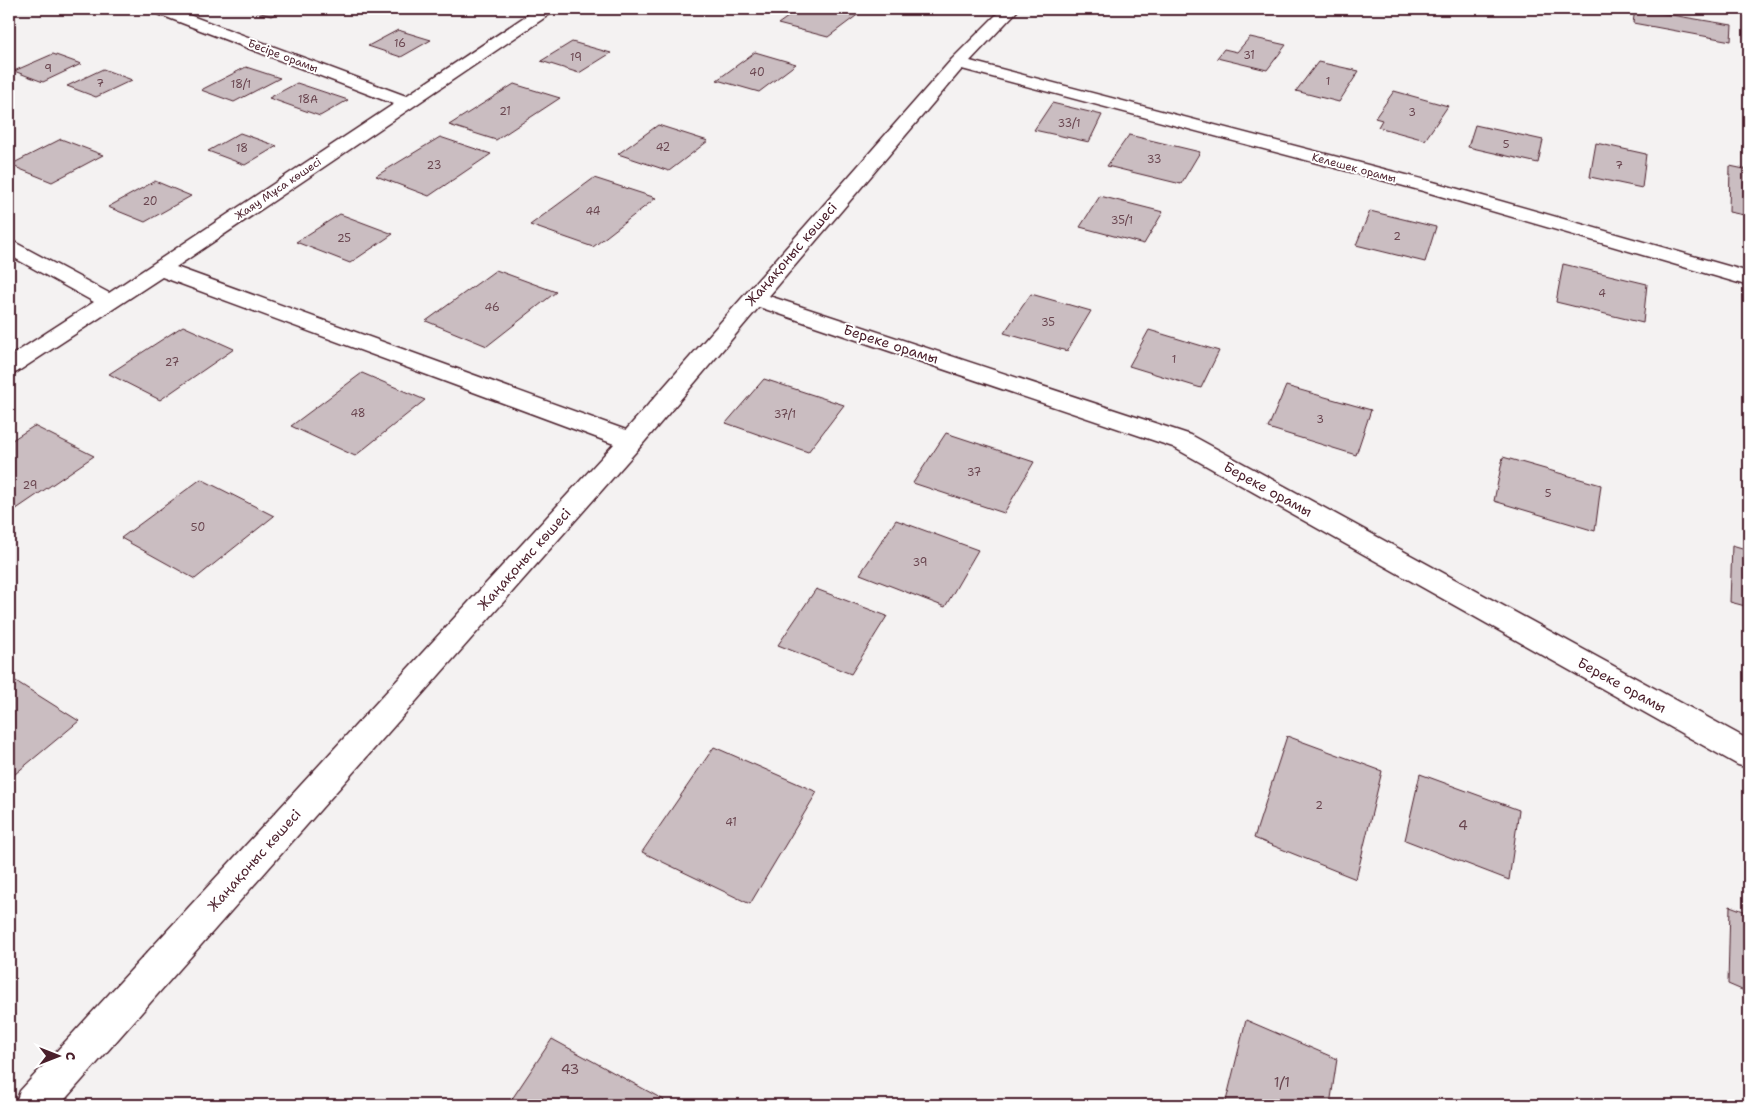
<svg xmlns="http://www.w3.org/2000/svg" width="1758" height="1114" font-family="'Shantell Sans',sans-serif">
<rect width="100%" height="100%" fill="#f4f2f2"/>
<filter id="ink" filterUnits="userSpaceOnUse"><feTurbulence type="fractalNoise" baseFrequency=".02" numOctaves="2"/><feDisplacementMap in="SourceGraphic" scale="10" xChannelSelector="R" yChannelSelector="G"/><feConvolveMatrix kernelMatrix="1 2 1 2 8 2 1 2 1" color-interpolation-filters="sRGB"/></filter>
<g filter="url(#ink)">
<g fill="#cabdc1" stroke="#4a1f2b">
<path d="M248,9h38l-15,7z"/>
<path d="M664,9h30l-9,5z"/>
<path d="M799,9h46l15,4 -32,24 -50,-13z"/>
<path d="M1635,9l97,16 -1,16 -98,-18z"/>
<path d="M398,30l33,10 -30,17 -33,-11z"/>
<path d="M1250,37l36,8 -19,25 -50,-12 7,-9 13,3z"/>
<path d="M572,42l39,11 -32,20 -38,-12z"/>
<path d="M755,52l41,12 -37,28 -42,-12z"/>
<path d="M53,54l28,10 -38,18 -29,-11z"/>
<path d="M1318,62l41,9 -20,31 -43,-11z"/>
<path d="M246,67l34,11 -46,24 -33,-12z"/>
<path d="M103,69l29,11 -36,17 -29,-11z"/>
<path d="M297,83l51,17 -28,16 -51,-18z"/>
<path d="M514,84l46,14 -64,42 -47,-15z"/>
<path d="M1394,91l54,15 -23,34 -47,-13 4,-7 -7,-2z"/>
<path d="M1052,103l50,12 -13,27 -55,-12z"/>
<path d="M658,125l50,16 -39,30 -51,-17z"/>
<path d="M1475,125l68,15 -5,23 -70,-16z"/>
<path d="M240,133l37,13 -32,19 -37,-14z"/>
<path d="M1129,135l71,17 -19,32 -74,-18z"/>
<path d="M440,137l51,17 -62,42 -53,-20z"/>
<path d="M61,139l42,16 -51,27 -42,-17z"/>
<path d="M1596,143l50,11 -4,34 -52,-11z"/>
<path d="M1730,166l19,4v46l-20,-4z"/>
<path d="M594,178l62,20 -63,49 -63,-22z"/>
<path d="M155,181l36,15 -46,26 -37,-15z"/>
<path d="M1100,196l63,16 -19,32 -64,-17z"/>
<path d="M1370,211l66,16 -11,35 -69,-17z"/>
<path d="M340,214l53,20 -43,29 -54,-21z"/>
<path d="M1563,264l84,20 -4,39 -87,-21z"/>
<path d="M496,270l60,22 -69,54 -61,-25z"/>
<path d="M1031,294l60,17 -24,40 -63,-18z"/>
<path d="M183,326l51,23 -74,51 -51,-26z"/>
<path d="M1149,330l70,21 -18,37 -72,-22z"/>
<path d="M362,373l63,27 -70,56 -64,-30z"/>
<path d="M764,379l80,26 -36,47 -82,-29z"/>
<path d="M1286,386l85,24 -15,45 -88,-27z"/>
<path d="M34,426l60,30 -85,58v-72z"/>
<path d="M946,433l88,29 -30,51 -91,-30z"/>
<path d="M1503,457l98,28 -6,46 -101,-30z"/>
<path d="M201,479l73,37 -79,63 -74,-41z"/>
<path d="M896,520l82,30 -33,57 -85,-33z"/>
<path d="M1732,545l17,5v57l-19,-5z"/>
<path d="M816,589l71,27 -36,58 -73,-29z"/>
<path d="M14,680l65,41 -70,58v-95z"/>
<path d="M1287,736l95,35 -26,108 -102,-41z"/>
<path d="M714,747l103,45 -67,112 -108,-52z"/>
<path d="M1420,774l99,36 -10,70 -104,-40z"/>
<path d="M1730,906l19,7v80l-21,-9z"/>
<path d="M1246,1020l91,39 -7,46h-105z"/>
<path d="M552,1039l112,61 -3,5h-153z"/>
</g>
<g fill="none" stroke-linecap="round" stroke-linejoin="round">
<defs>
<path id="minor" d="M151,9h22l233,87 130,-87h19l-2,3 -377,255 450,163 326,-371 50,-50h17l-49,52 467,122 312,89v14l-326,-95 -461,-122 -193,227 422,139 558,305v28l-11,-3 -565,-318 -414,-140 -119,140 -580,658h-45l5,-14 594,-647 -452,-167 -145,95 -8,2v-17l85,-55 -85,-47v-14l7,2 93,50 285,-189 -241,-92z"/>
</defs>
<use href="#minor" stroke="#4a1f2b" stroke-width="3"/>
<use href="#minor" fill="#fff" fill-rule="evenodd"/>
</g>
</g>
<g text-anchor="middle" dominant-baseline="central" stroke-width="4" stroke-linejoin="round" paint-order="stroke">
<g font-size="11" fill="#6a4650">
<text x="400" y="43">16</text>
<text x="1249" y="55">31</text>
<text x="576" y="57">19</text>
<text x="48" y="68">9</text>
<text x="757" y="72">40</text>
<text x="1328" y="81">1</text>
<text x="100" y="83">7</text>
<text x="241" y="84">18/1</text>
<text x="308" y="99">18А</text>
<text x="505" y="111">21</text>
<text x="1412" y="112">3</text>
<text x="1069" y="123">33/1</text>
<text x="1506" y="144">5</text>
<text x="663" y="147">42</text>
<text x="242" y="148">18</text>
<text x="1154" y="159">33</text>
<text x="434" y="165">23</text>
<text x="1619" y="165">7</text>
<text x="150" y="201">20</text>
<text x="593" y="211">44</text>
<text x="1122" y="220">35/1</text>
<text x="1397" y="236">2</text>
<text x="344" y="238">25</text>
<text x="1602" y="293">4</text>
<text x="492" y="307">46</text>
<text x="1048" y="322">35</text>
<text x="1174" y="359">1</text>
<text x="172" y="362">27</text>
<text x="358" y="413">48</text>
<text x="785" y="414">37/1</text>
<text x="1320" y="419">3</text>
<text x="974" y="472">37</text>
<text x="30" y="485">29</text>
<text x="1548" y="493">5</text>
<text x="198" y="527">50</text>
<text x="920" y="562">39</text>
<text x="1319" y="805">2</text>
<text x="731" y="822">41</text>
</g>
<g font-size="11" fill="#4a1f2b" stroke="#fff">
<text transform="translate(283 56) rotate(21)">Бесіре орамы</text>
<text transform="translate(1354 168) rotate(15)">Келешек орамы</text>
<text transform="translate(278 189) rotate(-34)">Жаяу Мұса көшесі</text>
</g>
<g font-size="14" fill="#4a1f2b" stroke="#fff">
<text transform="translate(791 254) rotate(-49)">Жаңақоныс көшесі</text>
<text transform="translate(891 344) rotate(18)">Береке орамы</text>
<text transform="translate(1268 489) rotate(29)">Береке орамы</text>
<text transform="translate(524 559) rotate(-48)">Жаңақоныс көшесі</text>
<text transform="translate(1622 685) rotate(29)">Береке орамы</text>
<text transform="translate(254 860) rotate(-48)">Жаңақоныс көшесі</text>
</g>
<g font-size="14" fill="#6a4650">
<text x="1463" y="825">4</text>
<text x="570" y="1069">43</text>
<text x="1282" y="1082">1/1</text>
</g>
</g>
<rect width="1758" height="1114" fill="none" stroke="#fff" stroke-width="30"/>
<rect x="15" y="15" width="1728" height="1084" fill="none" stroke="#4a1f2b" stroke-width="2" filter="url(#ink)"/>
<g transform="translate(58 1056) rotate(90)" stroke="#ffffff" stroke-width="4" paint-order="stroke">
<path d="M0-4L9 19L0 12L-9 19Z" fill="#4a1f2b"/>
<text y="-8" font-size="14" font-weight="bold" text-anchor="middle" fill="#4a1f2b">С</text>
</g>
</svg>
